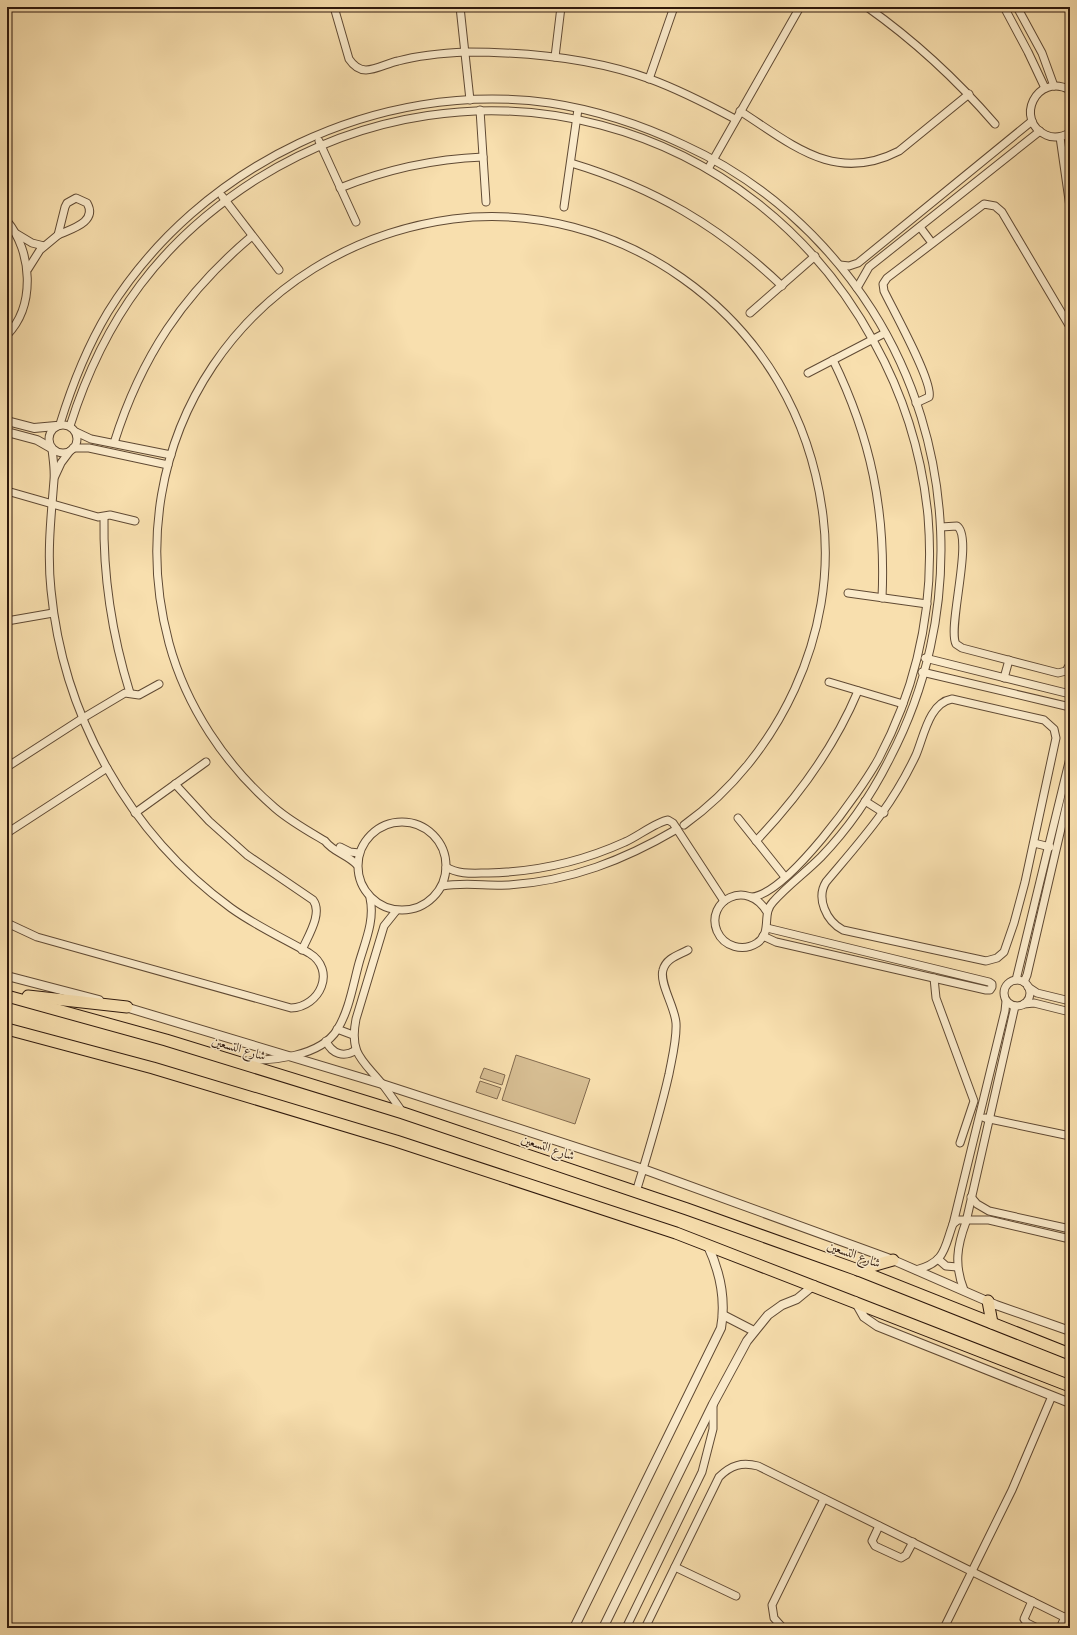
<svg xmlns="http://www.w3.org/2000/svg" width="1077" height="1635" font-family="'Gentium Book Plus',Amiri,serif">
<rect width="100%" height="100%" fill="#f8dfae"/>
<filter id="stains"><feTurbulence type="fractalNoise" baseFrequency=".005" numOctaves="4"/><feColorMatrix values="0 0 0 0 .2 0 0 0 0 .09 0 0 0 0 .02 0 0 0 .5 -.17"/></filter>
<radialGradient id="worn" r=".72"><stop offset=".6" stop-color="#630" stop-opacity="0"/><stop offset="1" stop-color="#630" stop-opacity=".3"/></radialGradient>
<g fill="#d6bd92" stroke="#826a4f">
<path d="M516,1055l74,24 -15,45 -73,-24z"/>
<path d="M484,1068l21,7 -3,10 -22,-7z"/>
<path d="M480,1081l21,7 -4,11 -21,-7z"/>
</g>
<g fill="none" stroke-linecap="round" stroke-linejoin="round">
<defs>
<g id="minor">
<path d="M334,7l15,52c4,6 9,11 17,11 10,0 22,-7 32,-9 22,-6 46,-8 69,-9 62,0 125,6 183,27 30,11 57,25 85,40"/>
<path d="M460,7l10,93"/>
<path d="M867,7c48,34 90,73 128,117"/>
<path d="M1004,7l24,45 17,36"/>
<path d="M1017,7l25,46 12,33"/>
<path d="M555,57l6,-50"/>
<path d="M649,79l25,-72"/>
<path d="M1070,90c-34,-18 -56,31 -24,45 8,4 16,2 24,-2"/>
<path d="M480,110l6,92"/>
<path d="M740,111c53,34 95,73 159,40l70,-57"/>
<path d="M1060,137l10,70"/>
<path d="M319,141l37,81"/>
<path d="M571,163c83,25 148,63 211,123"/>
<path d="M708,169l92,-162"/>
<path d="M340,188c47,-19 93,-29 143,-31"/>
<path d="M222,196l57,74"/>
<path d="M76,198l11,5c11,19 -16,26 -29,32l7,-28 2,-4z"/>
<path d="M564,207l14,-98"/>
<path d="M7,221c25,30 29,84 0,114"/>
<path d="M920,227l12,16"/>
<path d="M17,234l15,9 12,3"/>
<path d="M840,265l9,1 9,-3 174,-142"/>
<path d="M28,269l12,-19 18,-15"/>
<path d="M857,288l12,-21 171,-136"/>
<path d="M750,313l65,-57"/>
<path d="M833,360c38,78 53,151 49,238"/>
<path d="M808,373l77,-40"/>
<path d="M916,403l13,-6c5,-14 -37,-89 -45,-106l-1,-7 4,-6 97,-74 11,2 7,6 68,115"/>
<path d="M60,424c12,-39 27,-77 48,-112 91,-147 270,-233 442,-209 46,7 92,22 134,42 77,35 142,93 188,165 85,134 92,307 18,448 -18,36 -41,70 -69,99 -16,16 -34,29 -48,45 -12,12 0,30 -16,41 -14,9 -33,4 -40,-12 -12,-30 30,-53 50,-19"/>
<circle cx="63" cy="439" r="14"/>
<path d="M70,426c34,-108 91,-186 187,-247 217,-136 495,-62 617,163 30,54 48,113 54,174 7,86 -9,166 -49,242 -18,33 -91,135 -127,139"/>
<path d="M76,432l15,7 80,16"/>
<path d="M114,443c27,-86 69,-149 138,-207"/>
<path d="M73,448h16l79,17"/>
<path d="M55,476l6,-13 9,-12"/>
<path d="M7,491l91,26 12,-2 25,6"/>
<path d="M104,517c-1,60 8,118 26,176"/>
<path d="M941,527l16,-1c17,11 -10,102 -1,118l6,4 96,25 8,-2 4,-7"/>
<path d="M848,593l79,11"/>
<path d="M7,621l46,-8"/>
<path d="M925,658l145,36"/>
<path d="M922,672l148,35"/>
<path d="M1004,678l5,-18"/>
<path d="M829,682l74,22"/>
<path d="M952,699l92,21 10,9 2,9 -31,144 -11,41 -10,29 -7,6 -11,3 -143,-31c-17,-9 -27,-32 -17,-48 37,-44 65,-74 90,-127 8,-19 13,-52 36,-56z"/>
<path d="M7,767l76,-49 42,-25 14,2 20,-11"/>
<path d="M175,784l34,37 38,34 66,45c10,13 -5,36 -11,50"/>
<path d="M865,801l19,12"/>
<path d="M135,813l71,-51"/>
<path d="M738,818l47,59"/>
<circle cx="402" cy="866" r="44"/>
<path d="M7,833l100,-65"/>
<path d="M756,841c43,-45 78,-93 102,-150"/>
<path d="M1034,843l16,4"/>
<path d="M340,847l10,5 9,1"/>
<path d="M357,865c-9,-10 -24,-13 -32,-24 -17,-10 -35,-20 -50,-33 -50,-43 -89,-102 -106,-165 -54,-203 77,-396 284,-424 81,-10 163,12 229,59 81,57 129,141 141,238 15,117 -44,241 -139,309"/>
<path d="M446,867c13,8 29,6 42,6 48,-1 93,-11 137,-31 12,-5 31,-20 43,-22l5,3 51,78"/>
<path d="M442,886c22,-4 44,0 67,-1 62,-4 115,-25 168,-56"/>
<path d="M396,911l-12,15 -28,93c-7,36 7,41 27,66 7,9 13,18 20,28"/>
<path d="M7,923l30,14 254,71c29,-1 46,-38 18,-55 -26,-15 -53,-27 -78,-45 -102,-74 -168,-192 -180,-318 -4,-37 0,-73 3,-110 1,-10 -1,-21 -2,-31"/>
<path d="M763,936l13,6 210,48h4l2,-3v-3l-3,-2 -222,-54"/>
<path d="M934,978l2,20 38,103 -14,42"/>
<circle cx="1017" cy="993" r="13"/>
<path d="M1016,980l54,-222"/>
<path d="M1024,982l3,-7 43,-185"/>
<path d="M1028,987l9,6 33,8"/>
<path d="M1024,1004l10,-1 36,9"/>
<path d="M337,1029l16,6"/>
<path d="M326,1041c6,13 18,17 30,9"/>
<path d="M245,1061c28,-1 75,-4 92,-31 12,-19 16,-45 22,-67 6,-21 16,-43 11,-65"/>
<path d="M985,1118l85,18"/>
<path d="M636,1192c12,-39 24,-78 33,-118 3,-16 8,-35 7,-51 -1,-16 -17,-40 -13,-53 3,-12 16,-15 25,-20"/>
<path d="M971,1197l6,7 12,7 81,18"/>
<path d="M953,1224l52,-213 1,-10"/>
<path d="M938,1259l8,7 11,1"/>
<path d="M916,1270c30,-8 28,-22 37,-46l5,-4h31l81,19"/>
<path d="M964,1290c-10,-25 -7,-44 2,-68l49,-216"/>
<path d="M879,1526l-7,15 3,5 26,12 5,-3 7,-13"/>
<path d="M675,1567l61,29"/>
<path d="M1032,1601l-8,18 3,4 10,5"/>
<path d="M626,1628l76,-156 11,-43v-25"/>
<path d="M645,1628l74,-151c12,-12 23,-15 39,-11l312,154"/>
<path d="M783,1628l-9,-10 -2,-13 52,-106"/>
<path d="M944,1628l68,-138 40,-94"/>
<path d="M1060,1628l5,-11"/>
</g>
<g id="tertiary">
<path d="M7,421l27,7 22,-2"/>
<path d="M7,432l30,8 14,8"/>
<path d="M7,976l92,24"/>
<path d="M122,1006l260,78 261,85 250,91 103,45 74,26"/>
<path d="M855,1301l9,16 13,9 193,77"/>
<path d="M723,1315l31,16"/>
<path d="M574,1628l147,-300c5,-28 -1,-56 -13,-82"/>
<path d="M603,1628l110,-224 34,-63 21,-26 14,-10 15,-6 17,-14"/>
</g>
<g id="primary">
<path d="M7,996l159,44 237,73 284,96 171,61 212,84"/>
<path d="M28,996l99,11"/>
<path d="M7,1029l146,39 243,73 280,92 394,153"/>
<path d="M858,1270l35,-10"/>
<path d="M988,1301l4,22"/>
</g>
</defs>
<use href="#minor" stroke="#604a34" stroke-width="9"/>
<use href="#tertiary" stroke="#604a34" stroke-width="10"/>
<use href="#primary" stroke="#2e180c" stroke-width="13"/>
<use href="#minor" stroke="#faeaca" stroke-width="7"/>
<use href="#tertiary" stroke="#faeaca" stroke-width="8"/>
<use href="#primary" stroke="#f8dfae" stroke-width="11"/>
</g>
<g text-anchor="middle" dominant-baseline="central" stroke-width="3" stroke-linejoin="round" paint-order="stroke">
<g font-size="13" fill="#2e180c" stroke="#faeaca">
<text transform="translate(239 1048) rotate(17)">شارع التسعين</text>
<text transform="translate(548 1147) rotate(19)">شارع التسعين</text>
<text transform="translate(854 1254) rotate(20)">شارع التسعين</text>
</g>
</g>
<rect width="1077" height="1635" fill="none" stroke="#f8dfae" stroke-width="24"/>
<rect x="8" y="8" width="1061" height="1619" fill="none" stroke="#2e180c" stroke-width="2"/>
<rect x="12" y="12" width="1053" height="1611" fill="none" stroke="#2e180c"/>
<rect width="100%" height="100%" filter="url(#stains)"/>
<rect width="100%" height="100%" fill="url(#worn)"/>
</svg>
